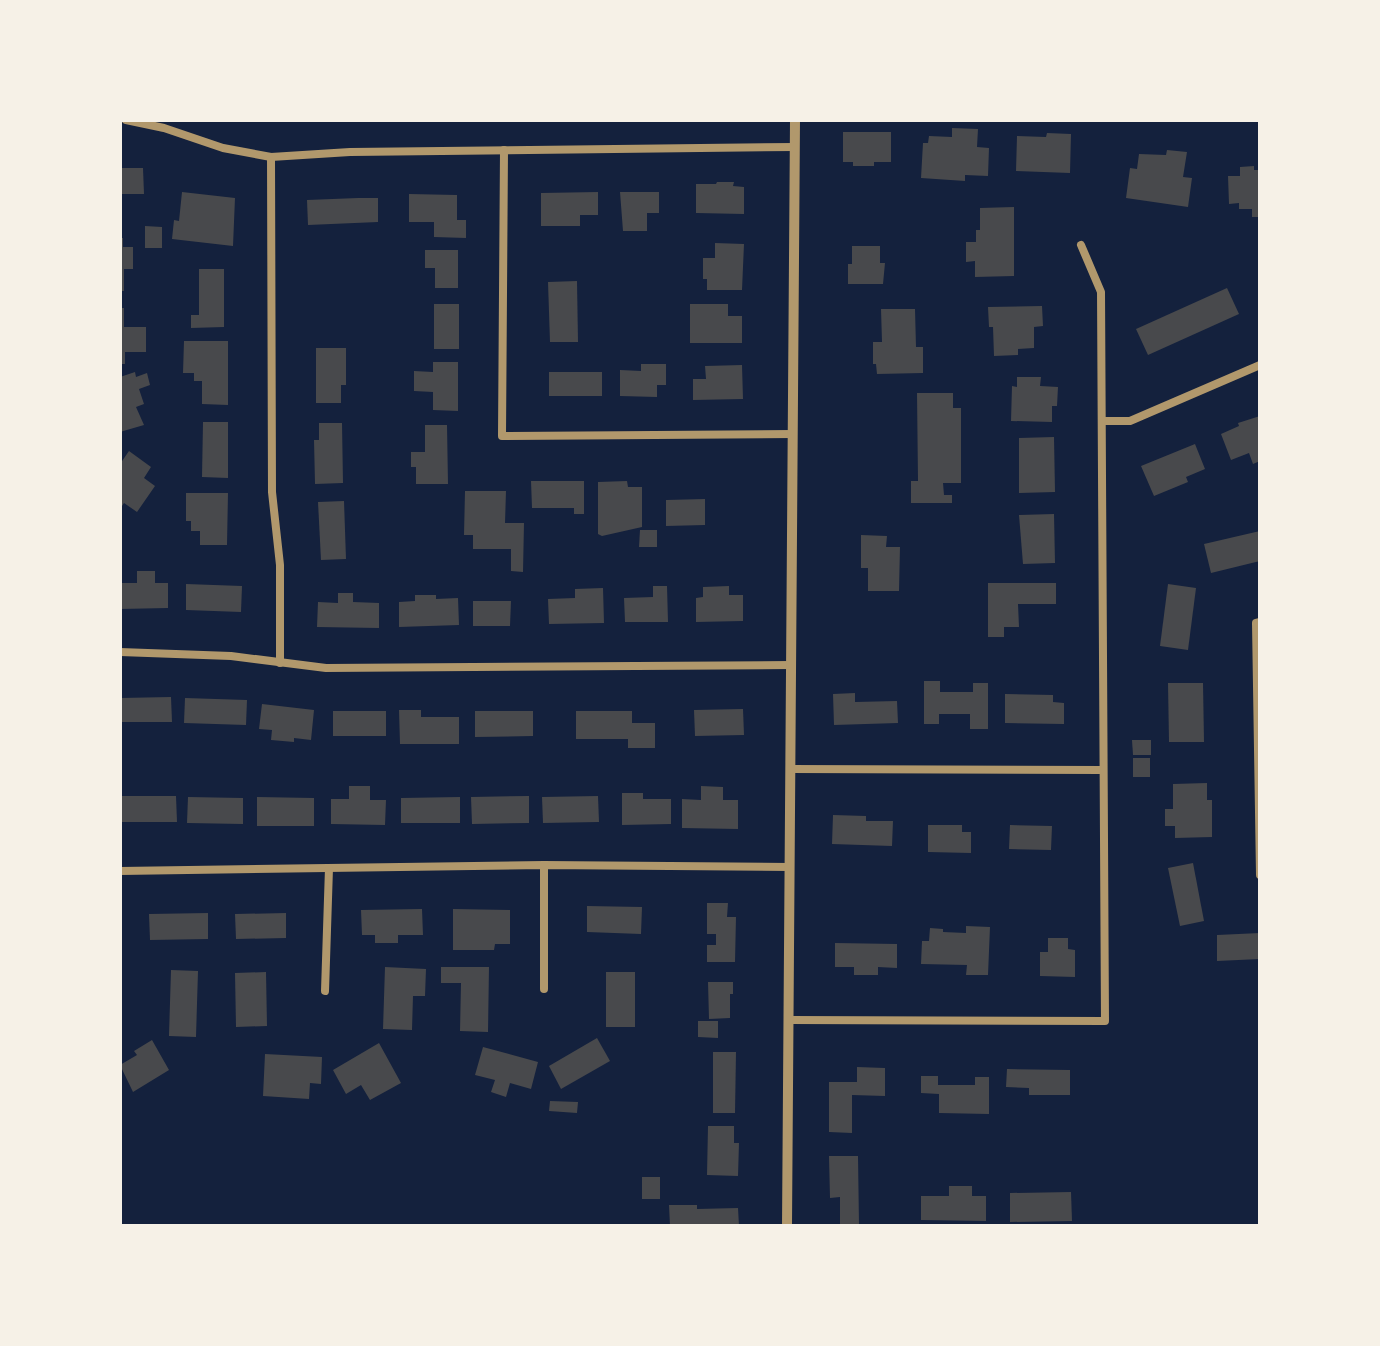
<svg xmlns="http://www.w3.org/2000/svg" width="1380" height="1346" font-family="'Titillium Web',sans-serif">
<rect width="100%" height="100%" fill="#14213d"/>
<g fill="#48494c">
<path d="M952,128l26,1 -1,18 12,1 -1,28 -23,-1v6l-44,-3 2,-35h5l1,-7 23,1z"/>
<path d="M843,132h48v30h-17v4h-21v-4h-10z"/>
<path d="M1047,133l24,1 -1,39 -54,-2 1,-35 29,1z"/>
<path d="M1167,150l20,2 -4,25 9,1 -4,29 -62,-9 4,-30 7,1 2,-15 27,1z"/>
<path d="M1254,166v4h6v47h-8v-8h-13v-6l-10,1 -1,-28h12v-9z"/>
<path d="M120,168h23l1,26h-24z"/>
<path d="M717,182h17l-1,4 11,1v27l-48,-1v-29h20z"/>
<path d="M182,192l53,6 -2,48 -61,-7 2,-19 5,1z"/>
<path d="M598,192v23h-18v11h-39v-33z"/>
<path d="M620,192h39v21h-12v18h-24z"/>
<path d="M409,194l48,1v25h9v18l-32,-1v-15h-25z"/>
<path d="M358,198h20v24l-70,3 -1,-25z"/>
<path d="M1014,207v69l-39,1v-16l-9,1v-20h10v-12h4v-22z"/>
<path d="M145,226l17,1v21h-17z"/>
<path d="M120,238h3v9h10v22h-9v22h-4z"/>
<path d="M715,243l29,1 -2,46h-35v-11h-4v-21h12z"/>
<path d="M852,246h28v17h5l-2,21h-35v-20h4z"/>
<path d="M425,250h33v38h-23v-20h-10z"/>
<path d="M199,269h25v58l-33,1v-13h8z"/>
<path d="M577,281l1,61h-28l-2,-60z"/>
<path d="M1227,288l12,26 -91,41 -12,-26z"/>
<rect x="434" y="304" width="25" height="45"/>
<path d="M690,304h38v12h14v27h-52z"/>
<path d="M1042,306l1,20 -9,1v21l-16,1v6l-24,1 -1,-29h-4l-1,-20z"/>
<path d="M120,308h4v19h22v25h-21v12h-5z"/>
<path d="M881,309h34l1,38h7v26l-46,1 -1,-10h-3v-22h9z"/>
<path d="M184,341h44v64l-26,-1v-23h-8v-8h-11z"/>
<path d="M316,348h30v37h-5v18h-25z"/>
<path d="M433,362h25v49l-25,-1v-18l-19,-1v-20l19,1z"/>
<path d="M641,364h25v21h-9v12l-37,-1v-26l21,1z"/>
<path d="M742,365l1,34 -50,1v-21h13l-1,-13z"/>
<path d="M135,372l1,5 11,-4 3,12 -11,4 5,15 -8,3 8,18 -24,7v-55z"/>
<rect x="549" y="372" width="53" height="24"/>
<path d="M1017,377h24l-1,9 18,1 -1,19h-5v16l-41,-1 1,-35 5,1z"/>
<path d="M917,393h36v15h8v75h-18l1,12h8v8h-41v-22h7z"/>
<path d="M1260,416v45l-7,3 -4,-11 -18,7 -10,-26 18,-8 -1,-3z"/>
<path d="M203,422h25v56l-26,-1z"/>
<path d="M319,423h23l1,60 -28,1 -1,-44h5z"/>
<path d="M425,425h22l1,59h-32v-17h-5v-15h14z"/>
<path d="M1054,437l1,55 -36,1v-55z"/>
<path d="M1195,444l10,25 -19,8 2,5 -34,14 -13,-30z"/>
<path d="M129,451l22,16 -7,11 11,8 -18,26 -13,-9 -4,6v-45z"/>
<path d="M531,481h53v33h-10v-6h-42z"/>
<path d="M627,481l1,6h14v40l-40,9 -4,-2v-52z"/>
<path d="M465,491h41l-1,32h19l-1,49 -12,-1v-22h-38v-14h-9z"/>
<path d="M186,493h42l-1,52h-27v-14h-9v-10h-5z"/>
<path d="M705,499v26l-39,1v-26z"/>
<path d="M344,501l2,58 -25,1 -3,-58z"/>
<path d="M1054,514l1,49 -32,1 -4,-49z"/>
<path d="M640,530h17v17h-18z"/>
<path d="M1260,531v30l-49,12 -7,-29z"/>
<path d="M861,535l26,1 -1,11h14l-1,44h-31v-23h-7z"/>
<path d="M137,571h18v12h13v25l-48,1v-26h17z"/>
<path d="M988,583h68v21h-38l1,23h-15v10h-16z"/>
<path d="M186,584l56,2 -1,26 -55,-2z"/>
<path d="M1168,584l28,4 -8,62 -28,-4z"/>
<path d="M653,586h14l1,36h-43l-1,-24 29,-1z"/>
<path d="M729,586v9h14v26l-47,1v-24l7,-1v-10z"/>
<path d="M603,588l1,35 -55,1 -1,-25 27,-1v-9z"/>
<path d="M338,593h15v9l26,1v25l-62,-1 1,-25 20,1z"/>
<path d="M415,595h21v4l22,-1 1,27 -60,2v-25l16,-1z"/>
<path d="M473,601h38l-1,25h-37z"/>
<path d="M924,681h16v11h33v-9h15v46h-18v-15h-31v10h-15z"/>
<path d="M1168,683h35l1,59h-35z"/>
<path d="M855,693v9l42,-1 1,22 -64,2 -1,-31z"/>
<path d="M1005,694l48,1v7l11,1v21l-59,-1z"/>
<path d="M171,697l1,25h-52v-24z"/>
<path d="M185,698l62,2 -1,25 -62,-2z"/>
<path d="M262,704l52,6 -3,30 -17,-2v4l-23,-2 1,-10 -13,-1z"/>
<path d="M743,709l1,26 -49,1 -1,-26z"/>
<path d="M399,710h22v7h38v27h-59z"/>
<rect x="333" y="711" width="53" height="25"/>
<path d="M475,711h58v25l-58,1z"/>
<path d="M576,711h56v12h23v25h-27v-9h-52z"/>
<path d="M1132,740h19v15h-18z"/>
<rect x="1133" y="758" width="17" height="19"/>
<path d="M1207,783v17h5v37l-37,1v-12h-10v-17h8v-25z"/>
<path d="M349,786h21v14h16l-1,25 -54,-1v-25h18z"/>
<path d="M701,786l22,1v13h15v29l-56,-1v-29l19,1z"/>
<path d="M622,793h21v6h28v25l-49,1z"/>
<path d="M120,796h56l1,26h-56z"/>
<path d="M529,796v27l-57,1 -1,-27z"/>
<path d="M598,796l1,26 -56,1 -1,-26z"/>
<path d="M188,797l55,1v26l-56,-1z"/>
<path d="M257,797l57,1v28h-57z"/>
<path d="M460,797v26h-59v-25z"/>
<path d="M833,815l33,1v5h27l-1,25 -60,-2z"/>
<path d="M928,825h34v7h9v21l-43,-1z"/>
<path d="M1010,825l42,1 -1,24 -42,-1z"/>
<path d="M1193,863l11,58 -24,5 -12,-58z"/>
<path d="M707,903h21l-1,14h9l-1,45h-28v-17h9v-11h-9z"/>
<path d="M587,906l55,1 -1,27 -54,-2z"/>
<path d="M422,909l1,26h-25v8h-23v-8h-13l-1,-25z"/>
<path d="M453,909l57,1v34h-15l-1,6h-41z"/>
<path d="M208,913v26l-58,1 -1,-26z"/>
<path d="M286,913v25l-50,1 -1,-25z"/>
<path d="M966,926l24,1 -2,48h-22l1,-10 -46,-1 1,-23h7l1,-13 13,1v3l23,1z"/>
<path d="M1260,933v26l-43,2v-26z"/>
<path d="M1048,938h20v11l7,1v27l-35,-1v-24h8z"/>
<path d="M835,943l62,1v24l-19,-1v8h-24v-8h-19z"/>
<path d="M385,967l41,2 -1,27h-12l-1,34 -29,-1z"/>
<path d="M441,967h48l-1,65 -28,-1 1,-48h-20z"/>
<path d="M171,970l27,1 -2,66 -27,-1z"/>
<path d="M266,972l1,54 -31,1 -1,-54z"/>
<rect x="606" y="972" width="29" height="55"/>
<path d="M708,982h25v12h-3v24l-21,1z"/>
<path d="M698,1021h20v17l-20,-1z"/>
<path d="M597,1038l13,23 -49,28 -12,-23z"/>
<path d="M152,1040l17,30 -36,22 -13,-27 17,-10 -3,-4z"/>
<path d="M379,1043l22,40 -31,17 -9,-15 -15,9 -13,-24z"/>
<path d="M483,1047l55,15 -7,27 -21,-6 -4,14 -15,-5 4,-12 -20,-5z"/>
<path d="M713,1052h23l-1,61h-22z"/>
<path d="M265,1054l57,3 -1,27 -11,-1 -1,16 -46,-3z"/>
<path d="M857,1067l28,1v28l-33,-1v38l-23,-1v-50h28z"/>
<path d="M1007,1069l63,1v25h-41v-7l-23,-1z"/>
<path d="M921,1076h17v9h37v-8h14v37l-50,-1v-19l-18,-1z"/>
<path d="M550,1101l28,1 -1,11 -28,-2z"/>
<path d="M708,1126h26v17h5l-1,33 -31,-1z"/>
<path d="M829,1156h29l1,69 -19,1v-29l-10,1z"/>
<rect x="642" y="1177" width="18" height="22"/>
<path d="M949,1186h23v10h14v25l-65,-1v-24h28z"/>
<path d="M1071,1192l1,29 -62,1v-29z"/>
<path d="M669,1205h28v4l41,-1 1,18h-69z"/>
</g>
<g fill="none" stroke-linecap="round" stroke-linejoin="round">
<g stroke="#b1986c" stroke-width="8">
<path d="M126,120l38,8 59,20 48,9 79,-5 445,-5"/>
<path d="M504,150l-2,286 291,-2"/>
<path d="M271,157l1,335 8,73v98"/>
<path d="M1102,421h28l130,-56"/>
<path d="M1260,622l-4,1 4,252"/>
<path d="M120,652l111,4 95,12 465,-3"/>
<path d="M790,769l313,1"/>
<path d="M544,865v124"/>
<path d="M120,871l424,-6 246,2"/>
<path d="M325,991l4,-123"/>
<path d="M789,1020l316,1 -4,-729 -20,-47"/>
</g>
<path stroke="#b1986c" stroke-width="10" d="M787,1226l8,-1106"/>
</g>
<rect width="1380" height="1346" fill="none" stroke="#f6f1e7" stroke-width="244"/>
</svg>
